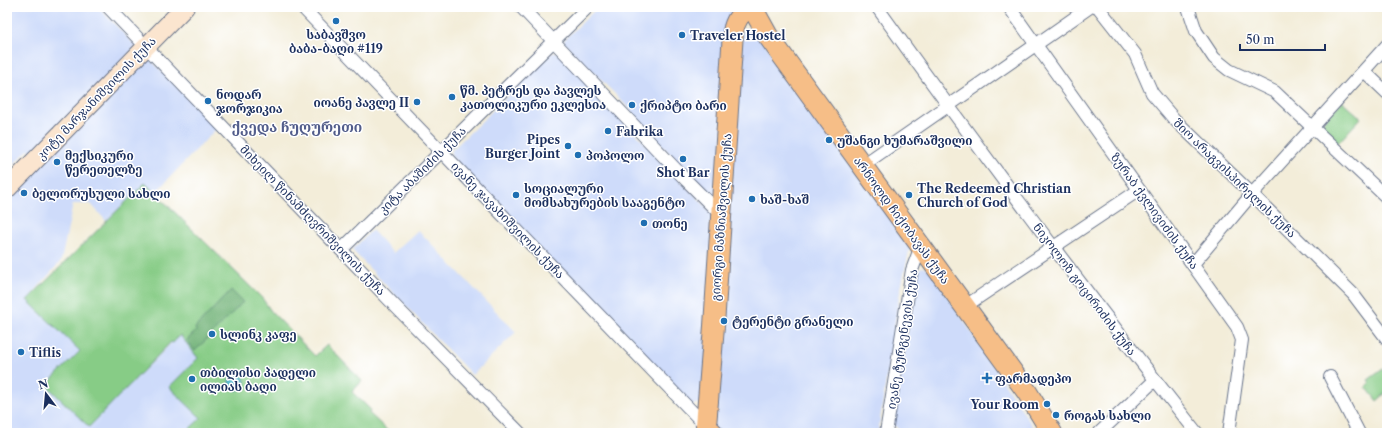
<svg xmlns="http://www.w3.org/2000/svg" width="1394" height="440" font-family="'Libre Caslon Text','Noto Serif Georgian',serif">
<rect width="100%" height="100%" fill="#fff"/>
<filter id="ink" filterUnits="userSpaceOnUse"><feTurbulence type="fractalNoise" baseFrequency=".025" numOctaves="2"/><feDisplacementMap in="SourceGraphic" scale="8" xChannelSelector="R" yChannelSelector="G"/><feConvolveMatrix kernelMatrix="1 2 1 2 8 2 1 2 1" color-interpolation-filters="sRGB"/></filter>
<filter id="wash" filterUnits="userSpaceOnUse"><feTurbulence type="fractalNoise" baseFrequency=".012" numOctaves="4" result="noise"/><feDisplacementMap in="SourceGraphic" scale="16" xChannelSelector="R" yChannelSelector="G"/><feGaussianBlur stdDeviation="0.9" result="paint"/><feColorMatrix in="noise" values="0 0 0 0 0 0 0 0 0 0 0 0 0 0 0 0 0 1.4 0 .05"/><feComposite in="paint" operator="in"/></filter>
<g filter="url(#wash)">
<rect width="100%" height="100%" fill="#f3edd9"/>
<g fill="#cedbfa">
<path d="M7,7h91l38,39 -97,105 -11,-1 -21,21z"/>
<path d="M598,7h134l-14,192 -6,1 -94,-103 -54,-54v-3z"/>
<path d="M743,28h6l7,3 154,215 -11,51 -21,136h-159l-6,-6z"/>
<path d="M552,53h6l160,166 -15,183 -14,4 -238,-250 1,-6z"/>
<path d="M147,56l70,72 -62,65 -10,-10 -39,38 -15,-17h-18l-12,57 -34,39 53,51 -33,34 42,42 83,-85 1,1 8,-8 17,22 3,61 -16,15h-178v-234l136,-142z"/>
<path d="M372,230l21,23 25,-23 98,102 -44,43 -120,-125z"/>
<path d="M922,267l8,2 105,161 -3,3h-128l-12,-9 26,-155z"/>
</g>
<g fill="#87cc86" stroke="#517e72">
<path d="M1342,101l19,17 -23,25 -19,-17z"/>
<path d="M145,183l117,115 9,13 44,45 12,-11 35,36 -10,11 19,18 -2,3 21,20h-205l16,-15 -32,-31 29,-29 -18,-23 -7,8 -2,-1 -82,85 -43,-42 34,-34 -53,-51z"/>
<path d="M1387,366v26l-10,9 -11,-14 4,-4 -2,-3z"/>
</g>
<path fill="#6db073" stroke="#447068" d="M231,290l12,12 -48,49 -8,-11 9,-9 -1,-3z"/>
<circle fill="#4fb7cd" stroke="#357396" cx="237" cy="382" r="8"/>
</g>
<g filter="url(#ink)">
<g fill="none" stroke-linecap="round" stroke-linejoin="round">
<defs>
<g id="minor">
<path d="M108,7l290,302 122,124"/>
<path d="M302,7l404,419"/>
<path d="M521,7l166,174 35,35"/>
<path d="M877,7c103,144 210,287 320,426"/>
<path d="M1009,7l228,320 5,13 -13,93"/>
<path d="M1098,7l37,47 17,39 22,26 78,75 101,100 34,45"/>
<path d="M1188,7l8,24 18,27 15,12 46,22 110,104 2,-1"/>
<path d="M1364,71l23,22"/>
<path d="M863,165l227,-158"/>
<path d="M341,250l247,-243"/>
<path d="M1193,264l59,-70 135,-149"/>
<path d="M964,307l175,-117"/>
<path d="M1330,377l29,56"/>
<path d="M886,433l26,-163 9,-24"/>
<path d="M1099,433l56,-53"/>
</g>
<path id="secondary" d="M7,189l178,-182"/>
<g id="primary">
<path d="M752,7l16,29 259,356 25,41"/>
<path d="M713,433l-7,-7 8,-100 19,-294c2,-12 7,-19 17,-25"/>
</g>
</defs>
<use href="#minor" stroke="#677289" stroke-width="14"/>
<use href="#secondary" stroke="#677289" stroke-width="20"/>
<use href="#primary" stroke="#677289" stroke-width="22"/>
<use href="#minor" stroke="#fff" stroke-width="12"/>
<use href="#secondary" stroke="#fbe5cf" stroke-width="18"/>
<use href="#primary" stroke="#f6be87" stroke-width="20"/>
</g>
</g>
<g fill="#1f6fb2" stroke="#fff" stroke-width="1.5">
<circle cx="336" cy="21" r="4"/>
<circle cx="682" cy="35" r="4"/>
<circle cx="452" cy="97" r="4"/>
<circle cx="208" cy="101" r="4"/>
<circle cx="417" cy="102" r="4"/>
<circle cx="632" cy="105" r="4"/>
<circle cx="608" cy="131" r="4"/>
<circle cx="829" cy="140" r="4"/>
<circle cx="568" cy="146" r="4"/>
<circle cx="578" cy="155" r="4"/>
<circle cx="683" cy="159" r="4"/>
<circle cx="57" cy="162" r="4"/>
<circle cx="24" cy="193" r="4"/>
<circle cx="516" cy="195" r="4"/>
<circle cx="909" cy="195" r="4"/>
<circle cx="752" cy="199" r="4"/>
<circle cx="644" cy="223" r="4"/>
<circle cx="724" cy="321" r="4"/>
<circle cx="212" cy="334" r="4"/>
<circle cx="21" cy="352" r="4"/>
<path d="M985 372h4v4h4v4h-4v4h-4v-4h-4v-4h4z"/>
<circle cx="192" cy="379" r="4"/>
<circle cx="1047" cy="404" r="4"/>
<circle cx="1056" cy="415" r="4"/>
</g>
<g text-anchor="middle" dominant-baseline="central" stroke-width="3" stroke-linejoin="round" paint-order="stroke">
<g font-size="12" font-weight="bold" fill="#1b2f5e" stroke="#fff" text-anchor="start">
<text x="336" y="34" text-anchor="middle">საბავშვო<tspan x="336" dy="14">ბაბა-ბაღი #119</tspan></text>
<text x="690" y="35">Traveler Hostel</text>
<text x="460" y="90">წმ. პეტრეს და პავლეს<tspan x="460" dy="14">კათოლიკური ეკლესია</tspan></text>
<text x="216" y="94">ნოდარ<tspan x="216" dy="14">ჯორჯიკია</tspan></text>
<text x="409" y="102" text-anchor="end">იოანე პავლე II</text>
<text x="640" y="105">ქრიპტო ბარი</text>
<text x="616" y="131">Fabrika</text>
<text x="560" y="139" text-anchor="end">Pipes<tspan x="560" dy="14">Burger Joint</tspan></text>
<text x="837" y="140">უშანგი ხუმარაშვილი</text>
<text x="65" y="155">მექსიკური<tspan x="65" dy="14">წერეთელზე</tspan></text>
<text x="586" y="155">პოპოლო</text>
<text x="683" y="172" text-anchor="middle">Shot Bar</text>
<text x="524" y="188">სოციალური<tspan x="524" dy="14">მომსახურების სააგენტო</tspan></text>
<text x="917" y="188">The Redeemed Christian<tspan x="917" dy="14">Church of God</tspan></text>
<text x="32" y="193">ბელორუსული სახლი</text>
<text x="760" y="199">ხაშ-ხაშ</text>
<text x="652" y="223">თონე</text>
<text x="732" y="321">ტერენტი გრანელი</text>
<text x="220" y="334">სლინკ კაფე</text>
<text x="29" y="352">Tiflis</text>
<text x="200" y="372">თბილისი პადელი<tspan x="200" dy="14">ილიას ბაღი</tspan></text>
<text x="995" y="378">ფარმადეპო</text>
<text x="1039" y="404" text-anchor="end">Your Room</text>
<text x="1064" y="415">როგას სახლი</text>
</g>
<g font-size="12" fill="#1b2f5e" stroke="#fff">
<text transform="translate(96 98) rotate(-46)">კოტე მარჯანიშვილის ქუჩა</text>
<text transform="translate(422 170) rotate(-45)">კიტა აბაშიძის ქუჩა</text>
<text transform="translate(1235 178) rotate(44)">შიო არაგვისპირელის ქუჩა</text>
<text transform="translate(1155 211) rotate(54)">ზურაბ ქვლივიძის ქუჩა</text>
<text transform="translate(721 217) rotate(-86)">გიორგი მაზნიაშვილის ქუჩა</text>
<text transform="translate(313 220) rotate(46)">მიხეილ წინამძღვრიშვილის ქუჩა</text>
<text transform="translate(508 220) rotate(46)">ივანე ჯავახიშვილის ქუჩა</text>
<text transform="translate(902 220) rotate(54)">არნოლდ ჩიქობავას ქუჩა</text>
<text transform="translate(1085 289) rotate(53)">ნიკოლოზ გოცირიძის ქუჩა</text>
<text transform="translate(902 339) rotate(-81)">ივანე ტურგენევის ქუჩა</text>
</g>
<g font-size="14" font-weight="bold" fill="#525d8b" stroke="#fff">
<text x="297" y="127">ქვედა ჩუღურეთი</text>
</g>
</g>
<rect width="1394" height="440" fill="none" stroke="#fff" stroke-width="24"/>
<g transform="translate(46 394) rotate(344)" stroke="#ffffff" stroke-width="3" paint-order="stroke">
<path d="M0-3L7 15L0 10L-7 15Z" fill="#1b2f5e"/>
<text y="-6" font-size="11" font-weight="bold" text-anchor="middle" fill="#1b2f5e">N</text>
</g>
<path d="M1240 44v6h85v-6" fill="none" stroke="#1b2f5e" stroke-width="2"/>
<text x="1246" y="44" font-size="12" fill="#1b2f5e" stroke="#ffffff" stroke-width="3" paint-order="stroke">50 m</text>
</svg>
